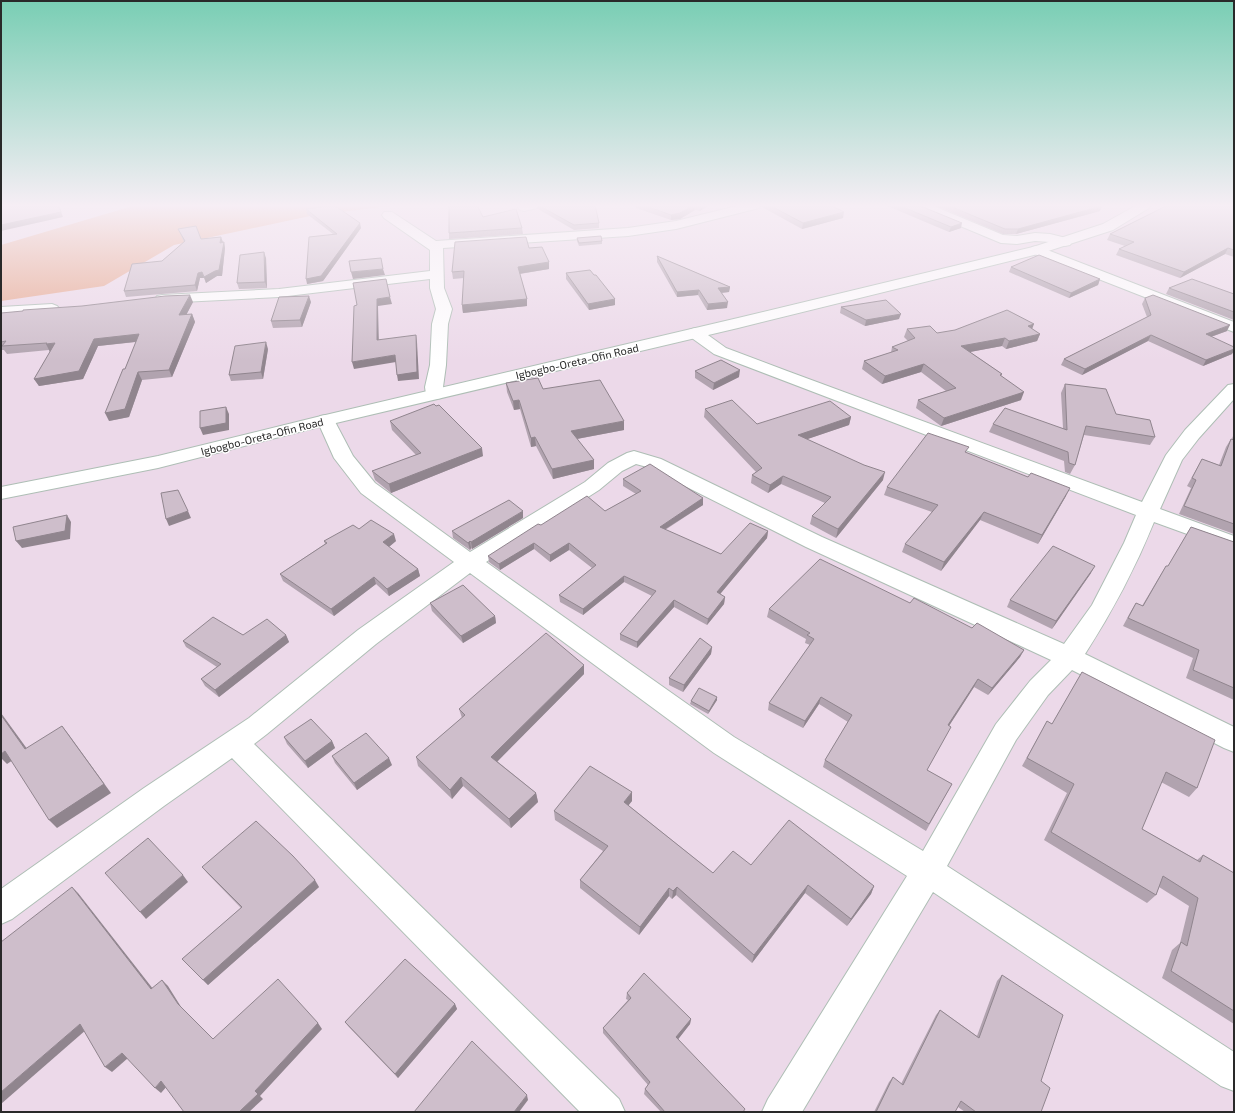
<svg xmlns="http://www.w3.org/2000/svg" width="1235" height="1113" font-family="'Exo 2',sans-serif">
<rect width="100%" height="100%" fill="#ecd9e9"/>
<path fill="#e7aa92" d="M136,205h261l-87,11 -136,29 -70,41 -103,15v-56z"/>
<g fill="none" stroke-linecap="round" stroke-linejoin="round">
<defs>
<g id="street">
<path d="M519,205h20l-2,3 -13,3 -4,-1 -2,-3z"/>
<path d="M741,205h20l-2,3 -83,21 -48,7 -185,12 1,40 8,21 -4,15 -2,41 -3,22 1,7 -3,4 -6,1 -6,-1 -3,-4 -1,-7 5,-22 2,-41 4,-15 -6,-21v-9l-151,18 -117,6 -5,-1 -2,-3 2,-3 5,-1 117,-6 151,-18v-21l-46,-32 -2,-3 2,-3h8l44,29 192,-13 48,-7z"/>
<path d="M915,205h16l72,30 14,1 18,-3 15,1 20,5 2,3 -2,3 -5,1 -15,-4 -15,-1 -18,3 -16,-1 -84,-35z"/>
<path d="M1037,246l197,76v10l-202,-79 -2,-3 2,-3z"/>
<path d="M52,304l5,2 3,3 -3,3 -56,5v-10z"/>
<path d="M695,328l6,2 25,18 61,23 355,131 24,-47 19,-25 43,-45 6,-1v15l-35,39 -17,22 -22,49 74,27v15l-80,-29c-19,47 -42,90 -69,132l149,73v25l-10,-4 -152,-78 -24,25 -32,45 -69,126 287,186v39l-13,-5 -288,-194 -131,220h-40l6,-13 139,-223 -193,-123 -244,-180 -94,71 -109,90 -13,10 365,355 6,13h-45l-348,-354 -68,48 -152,113 -11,5v-35l143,-101 105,-70 109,-88 96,-68 -93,-69 -27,-35 -17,-38 3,-4 6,-1 6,1 21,40 22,27 95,69 115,-70 23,-19 19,-10 7,-2 27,8 161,78 242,107 28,-39 32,-62 12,-28 -422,-161 -25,-18 -2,-3 2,-3zM636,464l11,3 159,80 245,113 -21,21 -34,43 -73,127 -189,-114 -248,-175 113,-72 23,-19z"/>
</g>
<path id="secondary" d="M1137,205h14l-2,3 -36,22 -71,23 -304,75 -419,99 -161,41 -157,31v-12l157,-31 159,-39 421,-99 295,-71 70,-23z"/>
</defs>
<use href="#street" stroke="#aebeb5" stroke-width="2"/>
<use href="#secondary" stroke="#aebeb5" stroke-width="2"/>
<use href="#street" fill="#fff" fill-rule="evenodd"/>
<use href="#secondary" fill="#fff" fill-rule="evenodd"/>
</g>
<g fill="#b1a3af">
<path d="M537,205l62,18v5l-25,2 -36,-21z"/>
<path d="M636,205h73l-9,6 -5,-1 -15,9 -9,1 -35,-12z"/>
<path d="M762,205h68l13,13 -41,11 -40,-22z"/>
<path d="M885,205h33l43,23 -12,4z"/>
<path d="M934,205h165l1,6 -84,23h-13z"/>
<path d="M1234,205v52l-9,-3 -45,24 -64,-23 3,-6 6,-3 -18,-6 3,-6z"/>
<path d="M306,209l55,19 -38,53 -16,3 26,-50 -26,-20z"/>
<path d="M522,228l1,6 -74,5v-6z"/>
<path d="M178,229l23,10 23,3 1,6 -3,28h-5l-11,7 -2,-5h-4l-3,13 -71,6 -2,-6 38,-30 22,-19z"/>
<path d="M577,238l25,3v3l-23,2 -2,-5z"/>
<path d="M529,248l20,21 -29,5 7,25v7l-64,7 -1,-8 2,-27 -11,1 -1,-7z"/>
<path d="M657,256l73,31 -1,5 -7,1 5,15 -20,2 -9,-15 -21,2 -20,-35z"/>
<path d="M266,258l1,30 -28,1 -2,-6z"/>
<path d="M1011,267l89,12 -2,6 -29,13 -60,-26z"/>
<path d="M566,273l49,32 -26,5 -23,-31z"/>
<path d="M1169,288l65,6v26l-68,-26z"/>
<path d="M1145,298l82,33 -16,6 21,17 -29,12 -55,-25 -66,34 -21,-10 3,-6 83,-42 -5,-13z"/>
<path d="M193,302l-7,13 6,-1 3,8 -23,55 -30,3 -13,37 -20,4 16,-52 11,-27 -38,4 -15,33 -44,7 -5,-7 16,-27 -1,-2 -42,4 -3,-4h-3v-37z"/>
<path d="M311,302l-9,25 -29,1 -2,-7z"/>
<path d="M841,307l58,12 -34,7 -25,-13z"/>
<path d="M907,329l30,4 95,-4 8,5 -3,7 -31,8 -4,-3 -32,6 32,22 -1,2 20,24 -80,26 -25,-18 2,-8 28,-9 -25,-19 -39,12 -20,-15 2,-8 27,-8 1,-6 16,-6 -4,-4z"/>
<path d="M268,349l-5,30 -32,2 -2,-6z"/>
<path d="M695,371l44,6 -26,13 -18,-12z"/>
<path d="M506,383l37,6 81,41 -47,9 17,21v9l-41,10 -17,-33 -5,1 -11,-38 -6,1 -7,-18z"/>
<path d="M1065,384l51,30 39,23 -5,8 -66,-10 -9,30 -5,9 -5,-2 -1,-11 -75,-29 4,-8 70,4 -2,-35z"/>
<path d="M705,409l52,15 94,-7 -2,8 -42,14 76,41 -47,58 -26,-14 2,-8 13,-13 -44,-19 -13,9 -17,-10 1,-8 4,-3 -52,-55z"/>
<path d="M390,421l93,35 -92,37 -16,-13 -3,-9 44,-16 -24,-25z"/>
<path d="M1234,433v101l-55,-20 12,-26 -4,-2 15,-27 17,6 7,-18 5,-8h1z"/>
<path d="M966,453l100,43 -28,48 -58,-24 -39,51 -39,-19 3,-8 27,-32 -48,-17 3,-8z"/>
<path d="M623,479l80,19v7l-38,25 56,24 47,-23 -1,7 -47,56 5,3 -1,7 -17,21 -33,-18 -37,41 -17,-8v-6l32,-38 -28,-14 -41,33 -23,-13 -1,-7 33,-27 -23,-18 -19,12 -16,-13 -34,21 -11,-8 -1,-6 53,-31 64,-14 31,-17 -13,-8z"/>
<path d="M523,518l-51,31 -1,-1 -1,2 -17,-12 -1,-7z"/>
<path d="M1191,527l43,15v158l-48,-22 7,-20 -70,-32 8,-15 5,-8 6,3 19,-32 5,-8h2z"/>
<path d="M359,529l37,12 -7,6 29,22 2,7 -31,20 -13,-12 -42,32 -51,-35 -3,-7 45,-30 -1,-3z"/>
<path d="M1091,573l-39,56 -45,-22 3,-7z"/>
<path d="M430,603l65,13 1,7 -33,20 -31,-32z"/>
<path d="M910,603l114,47 -4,7 -32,38 -14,-8 -25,39 -2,8 -20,36 25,14 -26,47 -103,-64 2,-7 23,-38 -29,-18 -16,24 -35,-18 1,-7 41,-58 -5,-2 1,-4 -39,-22 2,-8z"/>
<path d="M243,635h43l3,7 -70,55 -14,-11 -4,-7 16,-12 -31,-20 -3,-6z"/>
<path d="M712,647l-1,7 -28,38 -14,-7v-7z"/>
<path d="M584,665v9l-87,87 39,32 2,9 -27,26 -48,-42 -11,13 -34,-33 -2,-9 46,-39 -3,-9z"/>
<path d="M1082,672l115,116 -8,9 -28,-15 -19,47 55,31 6,-5 31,18v151l-72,-46 10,-28 8,-7 9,-37 -30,-19 -3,8 -9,8 -103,-63 23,-47 -45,-27 25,-45 5,3z"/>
<path d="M717,700l-9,14 -18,-10 1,-3z"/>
<path d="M284,737l48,4 3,7 -27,20 -21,-24z"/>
<path d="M332,756l60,9 -35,25 -22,-27z"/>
<path d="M632,801l-4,4 85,68 38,-8 123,21 -3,8 -24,32 -42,-33 -53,70 -76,-68 -4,4 -3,-3 -30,39 -59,-47v-8l23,-29 -48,-31 -1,-9z"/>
<path d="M202,867l117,20 -111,98 -26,-26 59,-51 -34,-35z"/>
<path d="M1002,975l39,106v31h-76l-7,-5 -3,5h-81l15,-30 4,-5 8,7 35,-69 4,-5 37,26 20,-55z"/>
<path d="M627,993l64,26 -1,5 -12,15 66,73h-83l-17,-18 1,-5 3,-4 -45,-52v-5l25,-28 -2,-1z"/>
<path d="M455,1004l2,5 -59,69 -49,-51 -4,-5z"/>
</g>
<g fill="#90858e">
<path d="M58,205h2l1,1h-2l4,11 -62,14v-6z"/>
<path d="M694,205h1v5l-15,9 -9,1v-5z"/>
<path d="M701,205h8l-9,6v-5z"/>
<path d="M1102,206l-2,5 -84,23 2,-5z"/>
<path d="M844,212l-1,6 -41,11 1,-6z"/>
<path d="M360,223l1,5 -38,53 -16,3 -1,-5z"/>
<path d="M962,223l-1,5 -12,4 2,-5z"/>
<path d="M221,237l2,5 -3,1z"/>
<path d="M224,242l1,6 -3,28h-5l-11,7 -2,-6z"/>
<path d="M1228,248l-3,6 -45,24 4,-6z"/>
<path d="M264,252l2,6 1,30 -2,-6z"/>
<path d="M549,262v7l-31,5v-7z"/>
<path d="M383,269l2,6 -32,4 -2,-7z"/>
<path d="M202,272l2,6h-4l-3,13 -2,-6 3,-12z"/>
<path d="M1100,279l-2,6 -29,13 2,-5z"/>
<path d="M730,287l-1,5 -11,1v-5z"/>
<path d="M699,290l-1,5 -21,2v-5z"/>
<path d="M190,295l3,7 -11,21 -3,-8z"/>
<path d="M309,296l2,6 -9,25 -2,-7z"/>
<path d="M390,297l2,7 -14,2 1,41 -2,-7v-41z"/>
<path d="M527,299v7l-64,7 -1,-8z"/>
<path d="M615,299v6l-26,5 -1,-6z"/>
<path d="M728,302l-1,6 -20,2 1,-6z"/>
<path d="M192,314l3,8 -23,55 -3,-7z"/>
<path d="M901,314l-2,5 -34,7 1,-6z"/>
<path d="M1034,324l-3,8 -3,-6z"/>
<path d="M1230,325l-3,6 -25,9 4,-6z"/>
<path d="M139,334l4,7 -45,5 -15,33 -44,7 -5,-7 60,-40z"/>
<path d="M1040,334l-3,7 -31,8 3,-8z"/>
<path d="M416,335l1,7 2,37 -21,2 -1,-6z"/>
<path d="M1151,335l-3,6 -66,34 3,-6z"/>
<path d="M1005,338l-3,8 -43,8 2,-8z"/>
<path d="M266,342l2,7 -5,30 -2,-7z"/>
<path d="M55,343l4,8 -9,1 -4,-8z"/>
<path d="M1234,349v2l-2,3 -29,12 3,-6z"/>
<path d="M395,355l1,7 -42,7 -2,-7z"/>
<path d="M924,364l-3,8 -39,12 3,-8z"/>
<path d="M740,370l-1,7 -26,13 1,-7z"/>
<path d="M138,372l4,8 -13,37 -20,4 -4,-8z"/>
<path d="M1024,392l-3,8 -80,26 3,-8z"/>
<path d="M519,400l1,9 -6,1 -1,-9z"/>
<path d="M226,407l3,7v16l-26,5 -3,-7z"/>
<path d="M851,417l-2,8 -53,18 2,-8z"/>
<path d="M624,421v9l-53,10v-9z"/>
<path d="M535,437l1,9 -5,1v-9z"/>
<path d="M482,448l1,8 -92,37 -2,-9z"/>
<path d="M594,460v9l-41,10 -1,-10z"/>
<path d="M885,472l-2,8 -47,58 2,-9z"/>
<path d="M783,476l-2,8 -13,9 2,-8z"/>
<path d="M1070,488l-4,8 -28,48 4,-9z"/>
<path d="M703,498v7l-44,28 1,-6z"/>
<path d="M188,511l3,7 -22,8 -3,-7z"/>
<path d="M523,511v7l-51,31 -1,-7z"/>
<path d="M984,512l-4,8 -39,51 3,-9z"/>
<path d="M67,515l4,7 -1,17 -48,9 -6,-7z"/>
<path d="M768,531l-1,7 -51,61 1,-7z"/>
<path d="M394,534l2,7 -11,9 -2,-8z"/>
<path d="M470,541l1,7 -1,2 -2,-7z"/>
<path d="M534,543v6l-34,21 -1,-6z"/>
<path d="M569,543v7l-19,12v-7z"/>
<path d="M1095,566l-4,7 -39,56 4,-8z"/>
<path d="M418,569l2,7 -31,20 -2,-7z"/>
<path d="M624,576v6l-41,33v-6z"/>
<path d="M374,577l2,7 -42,32 -3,-7z"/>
<path d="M725,597l-1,7 -17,21 1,-6z"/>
<path d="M674,600v7l-37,41v-6z"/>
<path d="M495,616l1,7 -33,20 -2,-7z"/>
<path d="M286,635l3,7 -70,55 -4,-7z"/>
<path d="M712,647l-1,7 -28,38 1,-7z"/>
<path d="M1024,650l-4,7 -32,38 4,-7z"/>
<path d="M584,665v9l-91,92 -2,-9z"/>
<path d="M978,679l-4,8 -29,45 3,-7z"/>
<path d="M717,697v3l-9,14 1,-3z"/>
<path d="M821,697l-2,7 -16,24 2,-7z"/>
<path d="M1,713l32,44 -8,-8 -24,-34z"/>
<path d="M62,726l7,9 42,58 -54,35 -8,-8z"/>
<path d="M332,741l3,7 -27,20 -3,-7z"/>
<path d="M5,751l8,9 -6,4 -6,-6v-4z"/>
<path d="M389,758l3,7 -35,25 -3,-7z"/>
<path d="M461,777l2,9 -11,13 -2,-9z"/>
<path d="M632,792v9l-8,10v-9z"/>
<path d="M536,793l2,9 -27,26 -2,-9z"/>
<path d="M183,875l5,7 -42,37 -6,-7z"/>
<path d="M315,880l4,7 -111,98 -5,-5z"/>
<path d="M808,885l-3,8 -53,70 2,-8z"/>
<path d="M874,886l-3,8 -24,32 4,-7z"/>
<path d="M72,887l6,6 79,101 -6,-5z"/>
<path d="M677,887l-1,8 -4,4 1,-8z"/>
<path d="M669,888v8l-30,39 1,-8z"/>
<path d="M162,980l6,6 15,24 -5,-6z"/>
<path d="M455,1004l2,5 -59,69 -3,-4z"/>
<path d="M691,1019l-1,5 -14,18v-5z"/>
<path d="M318,1023l4,6 -62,67 3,3 -14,13h-10l16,-21z"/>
<path d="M80,1024l7,5 -86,75v-12z"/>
<path d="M122,1053l6,5 -16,14 -7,-5z"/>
<path d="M161,1081l7,4 -7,8 -6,-5z"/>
<path d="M527,1095l1,5 -9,12h-5z"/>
</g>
<g fill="#cebecb" stroke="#90858e">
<path d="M1,205h57l3,7 -60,13z"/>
<path d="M334,205l26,18 -39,53 -15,3 3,-42 28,-3 -31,-25z"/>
<path d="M449,205h28l6,12 33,-8 6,19 -73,5z"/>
<path d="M538,205h57l4,18 -25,2z"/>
<path d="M643,205h51l-14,8 -9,2z"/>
<path d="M769,205h61l14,7 -41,11z"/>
<path d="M898,205h20l44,18 -11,4z"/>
<path d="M947,205h152l3,1 -84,23h-13z"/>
<path d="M1168,205h66v45l-6,-2 -44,24 -65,-23 15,-7 -24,-8z"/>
<path d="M196,226l5,13 20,-2 -1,6 4,-1 -5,28 -4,1 -11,6 -2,-5 -4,1 -3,12 -71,6 8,-27 30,-3 23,-20 -7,-12z"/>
<path d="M601,236l1,5 -23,2 -2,-5z"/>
<path d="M526,237l3,11 13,-1 7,15 -31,5 9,32 -65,6 2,-34 -12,1 3,-30z"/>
<path d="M264,252l1,30 -28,1 3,-28z"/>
<path d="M1039,255l61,24 -29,14 -60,-26z"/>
<path d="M657,256l73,31 -12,1 10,14 -20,2 -9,-14 -22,2z"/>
<path d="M381,258l2,11 -32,3 -2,-11z"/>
<path d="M590,270l4,5h2l19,24 -27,5 -22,-31z"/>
<path d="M386,279l4,18 -13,2v41l39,-5 1,37 -20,3 -2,-20 -43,7 2,-56 3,-1 -4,-22z"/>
<path d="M1192,279l42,15v18l-65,-24z"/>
<path d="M190,295l-11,20 13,-1 -23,56 -31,2 -13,37 -20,4 18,-44h2l14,-35 -45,5 -15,32 -45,8 21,-36 -9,1 1,-1 -45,3 4,-5 -5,1v-29l22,-2v-1l59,-4 83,-10z"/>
<path d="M1153,295l77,30 -24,9 28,13v2l-28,11 -55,-25 -66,34 -21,-10 87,-44 -6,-17z"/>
<path d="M309,296l-9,24 -29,1 8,-24z"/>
<path d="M886,300l15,14 -35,6 -25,-13z"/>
<path d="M1007,310l27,14 -6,2 12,8 -31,7 -4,-3 -44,8 41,28 -2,1 24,17 -80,26 -26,-18 38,-12 -32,-24 -39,12 -21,-15 34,-11 -6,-3 23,-9 -8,-9 23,-3 7,7 18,-3z"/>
<path d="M266,342l-5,30 -32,3 6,-29z"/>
<path d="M721,360l19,10 -26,13 -19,-12z"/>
<path d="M538,378l5,11 57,-9 24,41 -53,10 23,29 -42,9 -17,-32 -4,1 -12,-38 -6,1 -7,-18z"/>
<path d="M1065,384l41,5 10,25 34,6 5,17 -69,-11 -11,39 -6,-2 -1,-11 -75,-28 12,-16 62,22z"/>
<path d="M732,400l25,24 73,-23 21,16 -53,18 66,30 21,7 -47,57 -26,-13 19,-19 -48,-21 -13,9 -18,-10 10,-7 -57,-59z"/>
<path d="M434,404l2,2 3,-1 43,43 -93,36 -17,-13 49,-18 -31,-32z"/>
<path d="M226,407v16l-26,5v-17z"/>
<path d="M928,433l41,14 -4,5 63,25 3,-4 39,15 -28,47 -58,-23 -40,50 -39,-18 33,-39 -51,-18z"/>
<path d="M1231,439l3,1v84l-50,-18 12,-26 -4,-2 10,-19 19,7z"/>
<path d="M650,464l53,34 -43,29 61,27 29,-31 18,8 -51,61 8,5 -17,22 -34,-19 -37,42 -17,-8 36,-43 -32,-15 -41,33 -24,-14 37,-30 -27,-22 -19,12 -16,-12 -35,21 -11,-8 50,-32 3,1 46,-29 18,15 36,-20 -18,-12z"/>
<path d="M178,490l10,21 -22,8 -5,-26z"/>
<path d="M509,500l14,11 -52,31 -1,-1 -2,2 -16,-12z"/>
<path d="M67,515l-2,16 -49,10 -3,-14z"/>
<path d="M371,520l23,14 -11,8 35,27 -31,20 -13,-12 -43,32 -51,-35 47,-31 -3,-2 29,-16 6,4z"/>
<path d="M1191,527l43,15v146l-41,-18 6,-20 -71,-32 8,-15 7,3 23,-40h2z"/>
<path d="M1053,546l42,20 -39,55 -46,-21z"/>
<path d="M820,559l90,44 4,-5 58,30 5,-5 47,27 -32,38 -14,-9 -30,46 3,2 -24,43 25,14 -23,40 -104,-64 27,-45 -31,-18 -16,24 -36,-18 45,-64 -7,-4 3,-2 -41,-24z"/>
<path d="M463,585l32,31 -34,20 -31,-33z"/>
<path d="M213,617l30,18 24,-16 19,16 -71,55 -14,-11 20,-15 -38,-23z"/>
<path d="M546,633l38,32 -93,92 45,36 -27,26 -48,-42 -11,13 -34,-33 49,-42 -6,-6z"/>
<path d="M700,638l12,9 -28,38 -15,-7z"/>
<path d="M1082,672l133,68 -18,48 -31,-16 -24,57 58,33 3,-7 31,18v138l-63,-40 10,-29 6,4 11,-48 -35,-22 -7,19 -105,-63 23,-48 -47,-26 20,-37 5,3z"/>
<path d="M699,688l18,9 -8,14 -18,-10z"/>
<path d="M1,715l24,34 37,-23 42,58 -55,36 -44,-69 -4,3z"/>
<path d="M311,719l21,22 -27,20 -21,-24z"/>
<path d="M366,733l23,25 -35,25 -22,-27z"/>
<path d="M590,766l42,26 -8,10 89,71 20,-22 18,14 38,-45 85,66 -23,33 -43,-34 -54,70 -77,-68 -4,4 -4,-3 -29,39 -60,-47 28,-34 -54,-35z"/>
<path d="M256,821l37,35 22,24 -112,100 -21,-21 60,-52 -40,-40z"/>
<path d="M148,838l35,37 -43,37 -35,-39z"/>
<path d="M72,887l79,102 11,-9 16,24 35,35 65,-60 40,44 -63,68 3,3 -19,18h-55l-23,-31 -6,7 -33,-35 -17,14 -25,-43 -79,68v-150z"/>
<path d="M405,959l50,45 -60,70 -50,-52z"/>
<path d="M644,973l47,46 -15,18 69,72 -2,3h-78l-20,-23 5,-7 -47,-54 28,-30 -4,-5z"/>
<path d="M1002,975l61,40 -22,66 9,7 -9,24h-65l-15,-11 -6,11h-79l17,-35 10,8 37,-75 39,28z"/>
<path d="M472,1041l55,54 -13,17h-100z"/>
</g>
<linearGradient id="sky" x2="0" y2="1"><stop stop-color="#79ceb4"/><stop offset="0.57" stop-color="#f6eef5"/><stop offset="1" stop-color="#f6eef5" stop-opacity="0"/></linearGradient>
<rect width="1235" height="361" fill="url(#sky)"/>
<g text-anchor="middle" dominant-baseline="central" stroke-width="3" stroke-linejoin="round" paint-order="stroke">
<g font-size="11" fill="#292929" stroke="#fff">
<text transform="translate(577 361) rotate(-13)">Igbogbo-Oreta-Ofin Road</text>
<text transform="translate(262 436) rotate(-14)">Igbogbo-Oreta-Ofin Road</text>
</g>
</g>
<rect width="1235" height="1113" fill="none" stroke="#292929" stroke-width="4"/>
</svg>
